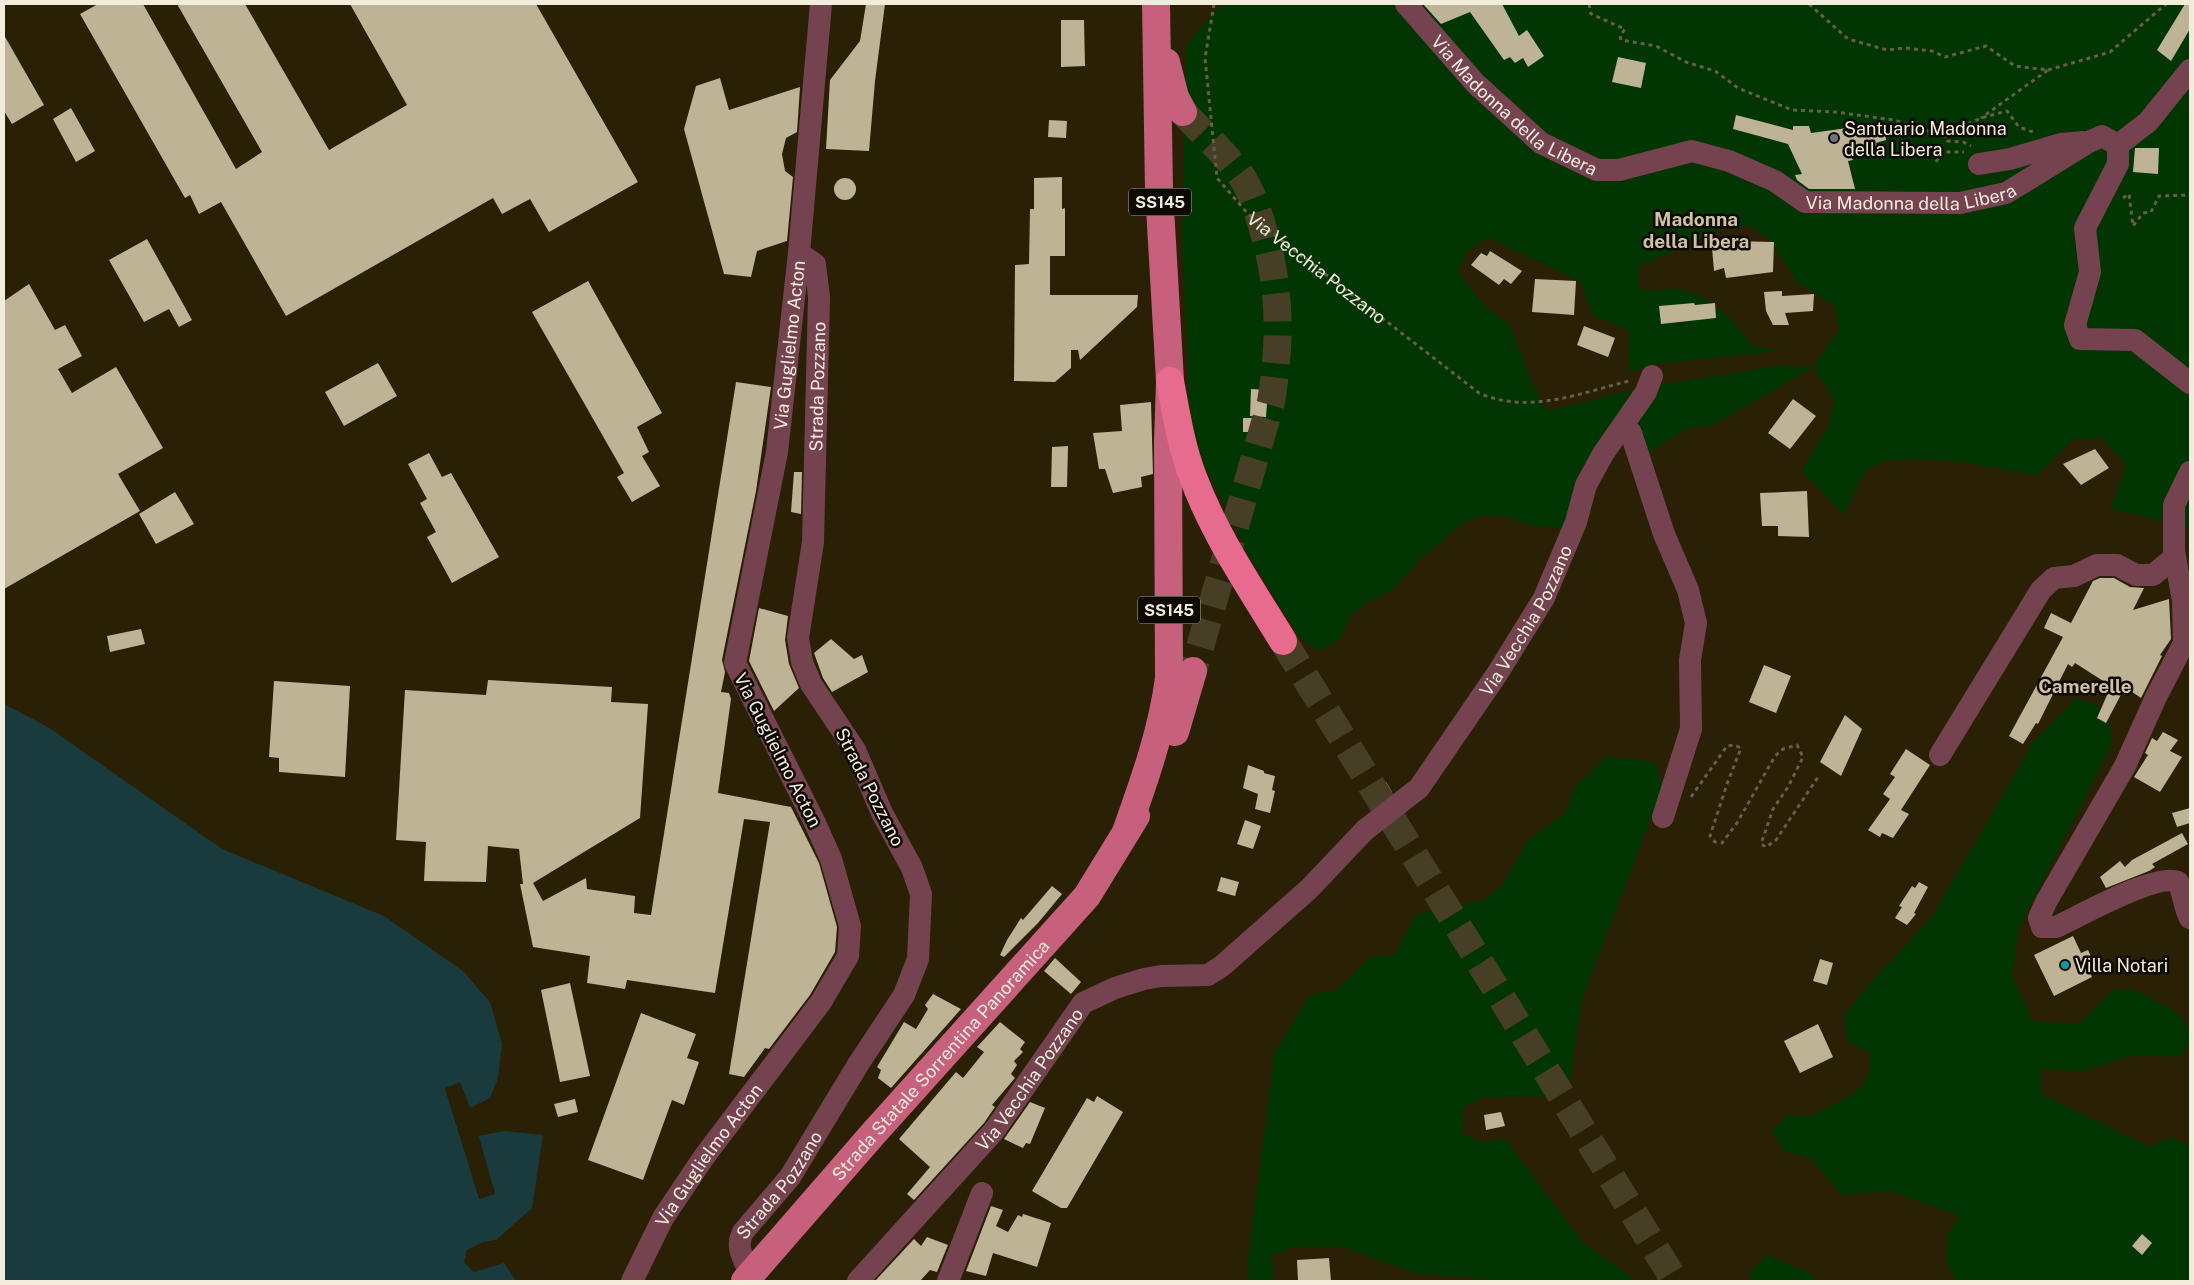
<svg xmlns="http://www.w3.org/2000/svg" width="2194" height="1285" font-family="'Public Sans',sans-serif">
<rect width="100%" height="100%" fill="#292005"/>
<g fill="#013603" fill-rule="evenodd">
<path d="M1221,4h969v523l-79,-18 15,-46 -26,-26 -28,3 -35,36c-32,-7 -146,-31 -170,-6 -8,10 -17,33 -23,45l-42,-44 27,-47 5,-23 -20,-34 -103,59 -23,2 -41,26 -17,-17 -21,-12 -20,37 -27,66 -34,-3 -22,-9h-25l-21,8 -17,17 -20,15 -32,35 -22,10 -19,15 -10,23 -20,12 -20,-13 -49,-79 -47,-95 -14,-43 -8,-189 4,-187zM1750,226l21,15 25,40 39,25 4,23 -25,38 -38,-1 -136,22 -93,23 -15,-28 -23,-60c-22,-10 -36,-32 -51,-51l10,-21 19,-14 94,45 11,33 38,16 -2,37 5,4 22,-8 125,-13 -29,-6c-15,-24 -44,-54 -75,-56 -13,-1 -24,5 -37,-1l-1,-21 87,-40z"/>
<path d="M2076,698c30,9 36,16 35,48l-92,182 -7,48 21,45 46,3 34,-34h23l43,24 11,17v9l-9,17 -48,-2 -46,16 -47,-2 1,25 109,53 21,-10 19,8v136h-235l-9,-22 1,-23 12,-20 -68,-25 -49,4 -33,-38 -24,-5 -13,-21 15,-16 23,1 42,-21 16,-17 3,-24 -23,-12 -4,-27 30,-36 58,-62 102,-176z"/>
<path d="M1607,756l47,6 9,24 -81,214 -11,75 -13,21 -73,1 -21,10 -3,26 21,9 23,-3 79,105 53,37h-121l-103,-8 -69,-26h-50l-23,9 2,25h-24l-2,-15 28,-215 36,-57 24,-3 36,-34 24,-2 20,-40 69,-15 18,-14 25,-45 38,-28 9,-25z"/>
<path d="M1768,1255l44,19 4,7h-65l-1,-10z"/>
</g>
<path fill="#1a3b3d" d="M4,704l44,23 174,122 162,67 79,55 27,31 12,42 -4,34 -8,20 -20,10 -10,-26 -15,7 35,110 15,-6 -17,-57 26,-5 39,4 -11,73 -36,32 -13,2 -16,8 -3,12 10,10 30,-9 12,18h-512z"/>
<path fill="#292005" d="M460,1082l11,28 -3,-1 -9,-24 -11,5 26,90 7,16 11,-4 -16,-55 2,-4 17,61 -16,5 -34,-111z"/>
<g fill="#bfb395">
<path d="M98,4h45l93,165 26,-17 -85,-148h68l84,146 78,-45 -57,-101h186l102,178 -89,50 -19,-33 -28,15 -9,-16 -207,118 -65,-114 -22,12 -9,-19 -5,3 -105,-184z"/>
<path d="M866,4h19l-10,77 -6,70 -43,-2 4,-69 30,-39z"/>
<path d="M1423,4h79l17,32 8,-6 17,26 -16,11 -5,-9 -8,5 -5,-6 -6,3 -34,-48 -29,12z"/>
<path d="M2185,4h5v25l-19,32 -14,-11z"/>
<path d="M1061,20h23l1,46 -24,1z"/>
<path d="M4,35l40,70 -32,19 -8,-13z"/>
<path d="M1618,57l28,6 -5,25 -29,-6z"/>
<path d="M720,78l9,32 71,-23 -3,45 -11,6 -4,16 3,17 8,6 -6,64 -30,10 -6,26 -27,-3 -40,-145 12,-43z"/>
<path d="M71,108l24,43 -19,11 -23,-43z"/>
<path d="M1736,115l57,15v-4h16l2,7 73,-10 2,17 -10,3 1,4 -27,6 3,7 -5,1 7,28h-46l-12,-9 -2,-5 7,-1 -14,-30 -55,-15z"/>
<path d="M1049,120l18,1 -1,17 -18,-1z"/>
<path d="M2135,148h24l-1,26 -25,-2z"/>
<path d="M1062,177v32l3,-1v48h-15v39h88l-1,12 -57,53 -2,-10h-7v18l-16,14 -41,-1 1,-116 14,-1 1,-55h4v-31z"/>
<circle cx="845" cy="189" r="11"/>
<path d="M147,239l45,81 -13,7 -10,-18 -25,13 -35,-62z"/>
<path d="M1732,241l42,1 -1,30 -47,6 -2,-10 -10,3 -2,-23 19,-3z"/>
<path d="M1490,251l32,20 -11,13 -7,-5 -5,6 -28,-20 10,-12 6,3z"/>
<path d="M1535,279l41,2 -2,34 -42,-3z"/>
<path d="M588,281l74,132 -25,14 12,25 -7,4 18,30 -28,16 -15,-25 7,-4 -92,-161z"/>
<path d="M29,284l26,46 10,-5 17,31 -24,13 14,24 44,-26 47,81 -45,26 22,37 -136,78v-288z"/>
<path d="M1782,291v5l32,-2 -1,17 -28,2 4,12h-16l-7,-14 -2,-19z"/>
<path d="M1694,303l1,2 20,-2 1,15 -55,6 -2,-18z"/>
<path d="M1584,326l31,12 -7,19 -31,-12z"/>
<path d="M378,363l19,33 -53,30 -19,-34z"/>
<path d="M736,382l35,5 -15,104 -34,169 3,12 -4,20 8,1 2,6 -13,94 73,14 28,56 18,64 -2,25 -25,43 -41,54 -4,-1 -21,29 -15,-3 41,-252 -26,-3 -29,174 -88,-13 -2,9 -38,-6 3,-27 -57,-9 -13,-63h3l-4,-35 -31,-3 -2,36 -62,-1 2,-39 -30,-2 9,-150 81,5 2,-15 124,7 -1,15 37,2 -8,114 -107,65 10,18 43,-23 1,11 48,7 -1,17 17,2z"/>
<path d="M1251,389l17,1 -2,27 -16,-1z"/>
<path d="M1793,399l23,17 -26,33 -22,-16z"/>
<path d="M1151,402l2,72 -12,3 1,10 -29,6 -8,-24h-6l-6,-36 29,-2 -2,-26z"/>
<rect x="1243" y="418" width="17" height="14"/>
<path d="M1068,446l-1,41h-16l1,-40z"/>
<path d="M2095,449l14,19 -28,17 -18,-21z"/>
<path d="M429,453l13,24 9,-4 48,84 -47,26 -25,-46 9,-5 -16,-29 7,-4 -19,-35z"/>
<path d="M794,472h8l-1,42 -10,-2z"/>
<path d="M1807,491l2,46 -31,-1v-10h-16l-2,-33z"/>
<path d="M175,492l19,32 -38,20 -17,-30z"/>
<path d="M2100,578h14l16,9 14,1 -11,22 36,-11 2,40 -11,16 2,1 -21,42 -16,-11 -19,36 -9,-5 14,-32 -36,-23 -3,4 -4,-3 -30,60 -2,-1 -13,21 -14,-8 54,-99 -19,-9 7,-15 20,10 22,-42z"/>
<path d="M759,608l29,8 -3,24 4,24 10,24 -25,23 -25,-50z"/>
<path d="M141,629l4,15 -35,8 -3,-16z"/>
<path d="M831,639l23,20 8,-4 6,17 -36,20 -9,-14 -9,-25z"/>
<path d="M1764,665l27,11 -15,37 -27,-11z"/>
<path d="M274,681l76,5 -5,91 -66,-5v-14l-10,-1z"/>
<path d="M1845,715l17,14 -21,47 -21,-14z"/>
<path d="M2163,732l15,8 -8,11 12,6 -22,35 -26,-15 14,-22 -3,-2 7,-15 5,3z"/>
<path d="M1906,749l24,16 -29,45 8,4 -16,24 -11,-5 -2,4 -12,-7 22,-31 -7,-5 12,-17 -5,-3z"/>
<path d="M1248,765l16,6v2l11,3 -3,14 3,1 -5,22 -15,-4 3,-15 -15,-6z"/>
<path d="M1386,782l6,10 -14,11 -7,-11z"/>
<path d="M2190,808v15l-13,4 -5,-14z"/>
<path d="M1245,820l16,6 -8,23 -16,-5z"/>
<path d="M2182,833l6,11 -36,20 3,3 -6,4 -43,17 -6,-11 20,-16 5,6 7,-7z"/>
<path d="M1221,877l18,5 -4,14 -18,-5z"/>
<path d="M1919,882l9,5 -14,26 2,1 -9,11 -12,-7 7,-11 -3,-1 13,-20 3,2z"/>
<path d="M1052,886l10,8 -24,29 -34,34 -4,-2 7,-15 14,-22 2,2z"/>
<path d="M2073,936l8,17 7,-3 6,13 -7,4 5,10 -38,19 -20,-41z"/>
<path d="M1055,958l26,24 -10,12 -27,-23z"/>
<path d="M1820,959l13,4 -6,22 -14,-4z"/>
<path d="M570,983l20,93 -30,6 -19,-92z"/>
<path d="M933,994l28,15 -70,79 -13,-10 3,-8 -4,-3 27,-45 12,7 12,-20 -3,-4z"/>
<path d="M641,1013l55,21 -9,24 12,4 -15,43 -12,-5 -29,80 -55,-20z"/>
<path d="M1000,1022l25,20 -5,7 3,3 -9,9 3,4 -6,9 4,4 -23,27 3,2 -11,16 -70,77 -7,-6 23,-27 -31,-28 57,-67 7,6 21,-26 -7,-5z"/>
<path d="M1818,1024l15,33 -33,16 -16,-32z"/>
<path d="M1097,1096l26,16 -56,96h-6l-29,-17 55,-93 7,4z"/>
<path d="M575,1099l3,13 -20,5 -4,-13z"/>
<path d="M1030,1102l15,6 -15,36 -4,-1 -3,5 -19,-9z"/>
<path d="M1501,1112l4,14 -19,4 -2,-15z"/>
<path d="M991,1206l12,4 -7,16 12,6 10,-17 4,2 1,-3 28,9 -14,44 -44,-14 -7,23 -20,-5z"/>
<path d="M2142,1234l10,9 -10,12 -10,-9z"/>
<path d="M927,1237l21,8 -11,27 -7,-2 -10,11h-45l39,-42 7,7z"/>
<path d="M1329,1258l2,23h-33l-1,-21z"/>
</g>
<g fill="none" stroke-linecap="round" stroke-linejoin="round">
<path stroke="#473f25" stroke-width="28" stroke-dasharray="28 14" stroke-linecap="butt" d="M1183,112c21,23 44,43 61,68 8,14 14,31 18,46 19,61 19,114 9,176l-78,269"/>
<path stroke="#473f25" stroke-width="28" stroke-dasharray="28 14" stroke-linecap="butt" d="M1283,641l392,640"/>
<g stroke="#665e46" stroke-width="3" stroke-dasharray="4 4" stroke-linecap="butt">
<path id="s1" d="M1214,4l-9,54 12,120 32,37 230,178c49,22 101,0 150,-12"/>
<path d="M1589,4l2,10 34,15 -5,7 1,4 35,6 30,16 29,9 23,17 54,22 43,2 59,8 52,17 1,4 16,1 8,4"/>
<path d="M1809,4l39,35 39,11 18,-2 27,3 13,6 41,-11 29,20 33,4 -67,48"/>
<path d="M2048,70l62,-18 56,-48"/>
<path d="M1929,129h28l24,-11 26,-7 12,16 14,5"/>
<path d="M1936,162l6,-10h22"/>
<path d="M2123,198l6,-4 4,32 10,-13 8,-1 8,-16 31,-1"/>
<path d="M1691,797l36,-51 7,-1 7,3 -14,36 -17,52 5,6 7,1 15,-20 38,-67 8,-7 14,-4 6,12 -15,30 -15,22 -12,35 5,3 10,-7 42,-63"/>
</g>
<g stroke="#75434f" stroke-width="22">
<path id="s2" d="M1406,4l69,79 66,60 56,27h22l73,-19 37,10 46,20 30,21 155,1 46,-10 83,-51 13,-6 16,9v19l-33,64 5,44 -15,53 5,14 55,1 55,43"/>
<path d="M2118,145l30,-23 42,-52"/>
<path d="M1979,164l31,-5 51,-15 22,-2"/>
<path d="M1618,433h13l33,101 24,56 8,33 -6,37 1,69 -28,88"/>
<path d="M2190,472l-16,33v46l9,50 1,42 -28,54 -31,69 -79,136 -7,16 3,9h14c24,-11 101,-55 122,-45 6,12 6,26 12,36"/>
<path d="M1940,755l101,-165 13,-12 20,-2 23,-11h20l19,10h17l22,-18"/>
<path id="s3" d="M632,1281l31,-63 41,-61 117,-155 27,-46 2,-30 -19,-67 -16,-36 -80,-160 42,-211 22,-199 22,-249"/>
<path id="s4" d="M751,1281c-2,-18 -18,-30 -8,-49l47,-55 69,-114 45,-68 14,-36 3,-65 -9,-26 -30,-55 -27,-63 -44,-66 -9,-22 -4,-24 15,-96 6,-245 -4,-33 -16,-11"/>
<path id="s5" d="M858,1281l136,-150 89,-128 32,-15 29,-9 17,-3 47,-1 14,-9 87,-77 56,-59 54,-42 78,-114 47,-76 32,-76 10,-37 17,-31 43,-62 6,-16"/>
<path d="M948,1281l34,-88"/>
</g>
<g stroke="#c7607c" stroke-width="28">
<path d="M1166,62l9,35 8,15"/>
<path d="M1175,732l18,-61"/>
<path d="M1126,832c18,-51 36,-100 43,-154l-1,-236 2,-61 -11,-191 -3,-186"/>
<path id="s6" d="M745,1281l127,-146 215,-239 49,-80"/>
</g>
<path stroke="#e76b8d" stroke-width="28" d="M1170,381c6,32 11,65 23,96 22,59 57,110 90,164"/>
</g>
<circle fill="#6b7280" stroke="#0e0a02" stroke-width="2" cx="1834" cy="138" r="5"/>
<circle fill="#0f9aa8" stroke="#0e0a02" stroke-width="2" cx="2065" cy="965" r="5"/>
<g text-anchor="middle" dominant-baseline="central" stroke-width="5" stroke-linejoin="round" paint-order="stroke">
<g fill="#0e0a02" stroke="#aea89b" stroke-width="1">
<rect x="1129" y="188.5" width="62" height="27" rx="4"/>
<rect x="1138" y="596.5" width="62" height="27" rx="4"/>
</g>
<g font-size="16" font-weight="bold" fill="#f2ecdc">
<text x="1160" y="202">SS145</text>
<text x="1169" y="610">SS145</text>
</g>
<g font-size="18" fill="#f2ecdc" stroke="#0e0a02">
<text stroke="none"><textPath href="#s2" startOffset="150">Via Madonna della Libera</textPath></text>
<text stroke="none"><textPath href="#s2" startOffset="585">Via Madonna della Libera</textPath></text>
<text stroke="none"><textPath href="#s1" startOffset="310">Via Vecchia Pozzano</textPath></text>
<text stroke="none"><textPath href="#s3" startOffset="1032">Via Guglielmo Acton</textPath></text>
<text stroke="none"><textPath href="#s4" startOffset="981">Strada Pozzano</textPath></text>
<text stroke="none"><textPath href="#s5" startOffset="970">Via Vecchia Pozzano</textPath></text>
<text transform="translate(778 750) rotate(63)">Via Guglielmo Acton</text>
<text transform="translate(870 787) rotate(63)">Strada Pozzano</text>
<text stroke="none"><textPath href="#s6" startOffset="295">Strada Statale Sorrentina Panoramica</textPath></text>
<text stroke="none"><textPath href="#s5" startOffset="265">Via Vecchia Pozzano</textPath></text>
<text stroke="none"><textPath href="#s3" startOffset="148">Via Guglielmo Acton</textPath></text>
<text stroke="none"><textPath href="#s4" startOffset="111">Strada Pozzano</textPath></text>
</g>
<g font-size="18" fill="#f2ecdc" stroke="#0e0a02" text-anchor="start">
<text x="1844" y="128">Santuario Madonna<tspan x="1844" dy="21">della Libera</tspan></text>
<text x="2075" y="965">Villa Notari</text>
</g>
<g font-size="19" font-weight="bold" fill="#cfc2a4" stroke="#0e0a02">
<text x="1696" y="219">Madonna<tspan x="1696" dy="22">della Libera</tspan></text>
<text x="2085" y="686">Camerelle</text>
</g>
</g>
<rect width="2194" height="1285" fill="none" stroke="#f2ecdc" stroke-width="10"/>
</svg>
